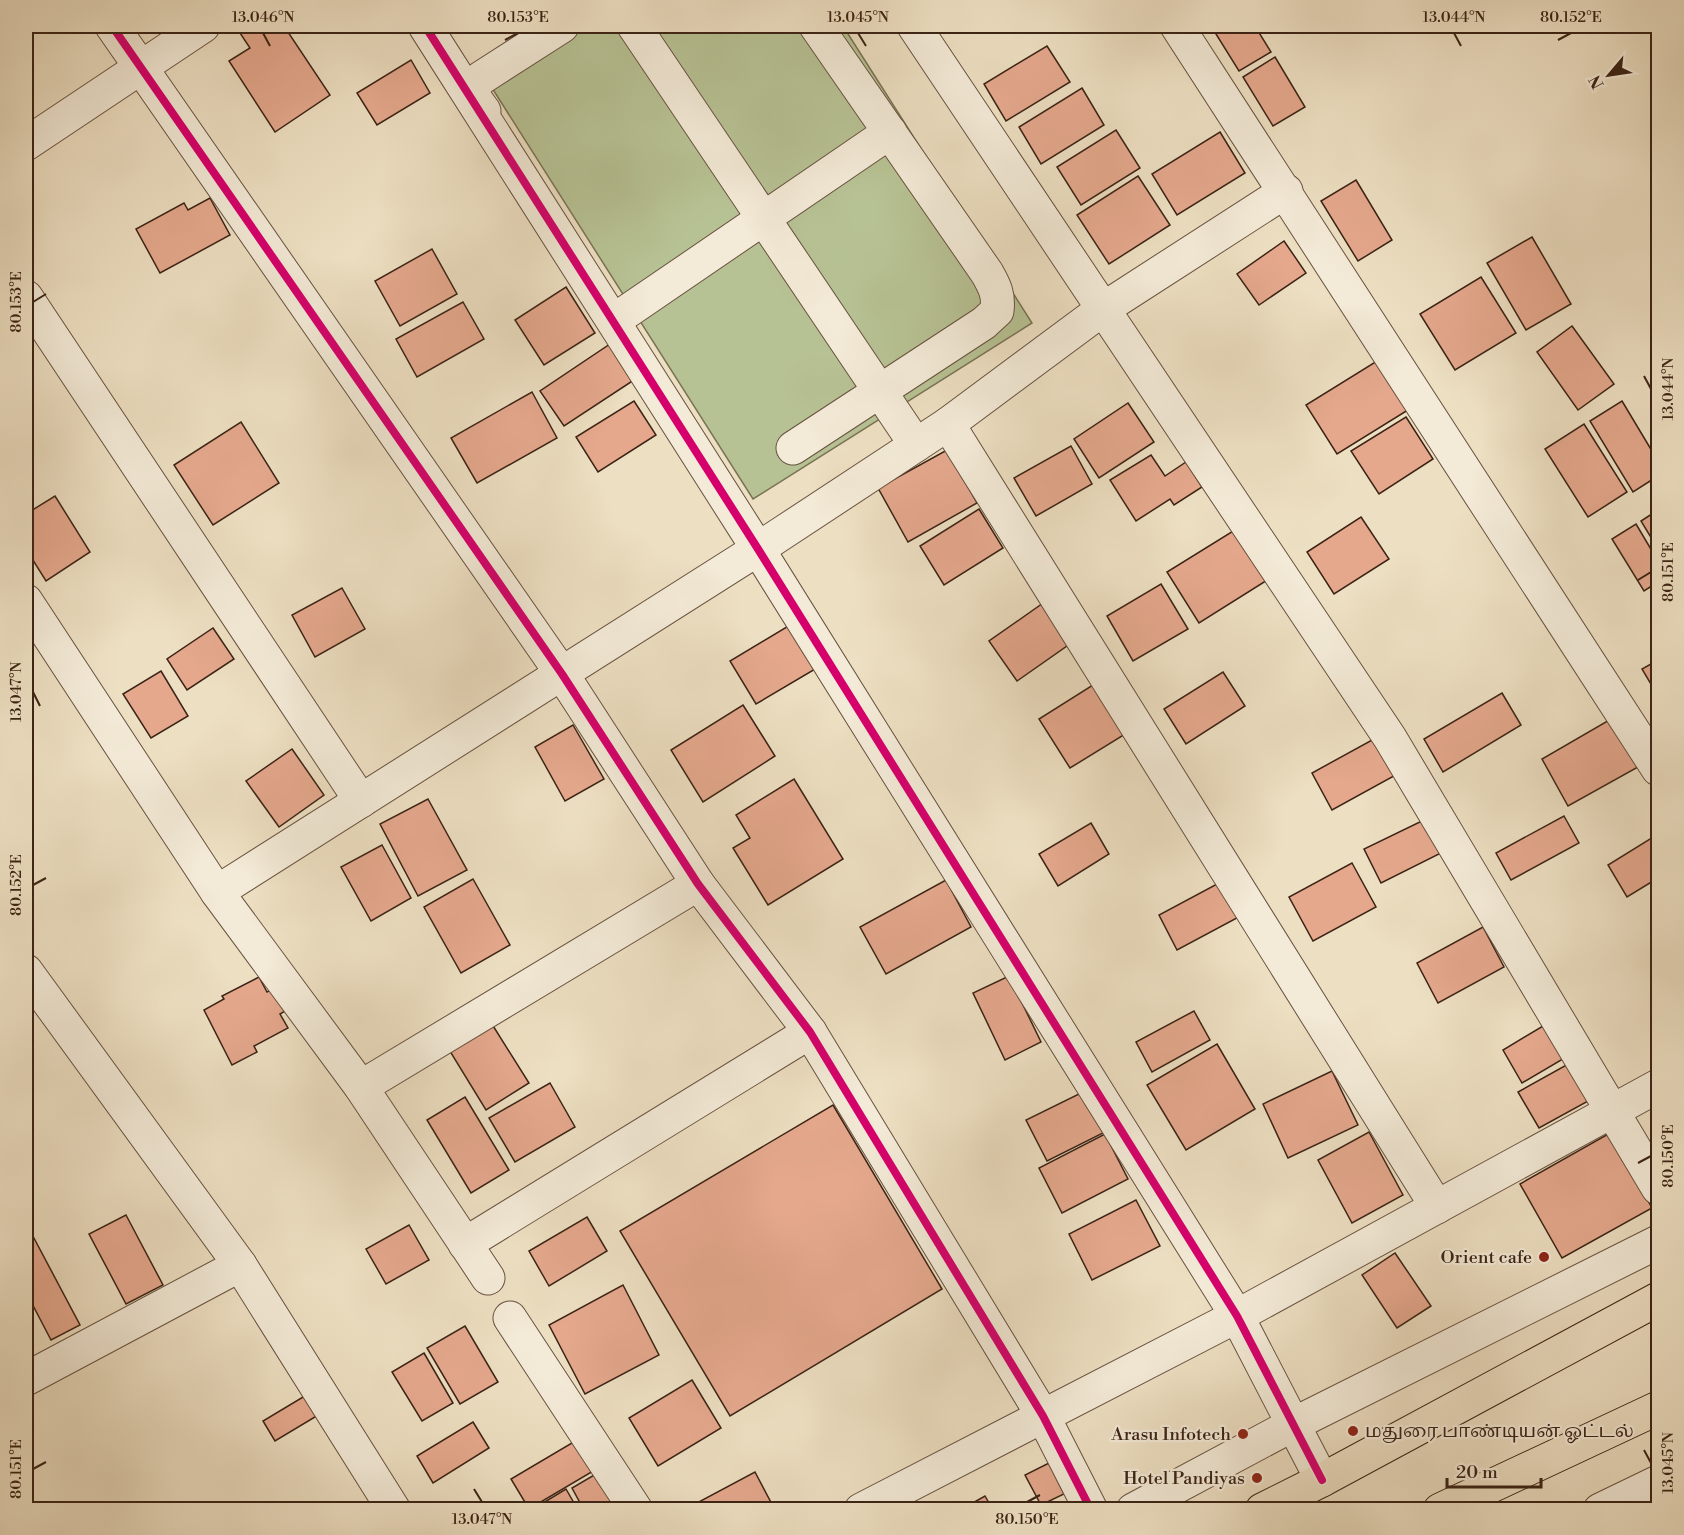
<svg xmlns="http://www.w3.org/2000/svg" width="1684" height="1535" font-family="'Libre Bodoni','Noto Serif Tamil',serif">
<rect width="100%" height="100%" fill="#eddfc2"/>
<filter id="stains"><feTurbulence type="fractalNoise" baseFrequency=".00333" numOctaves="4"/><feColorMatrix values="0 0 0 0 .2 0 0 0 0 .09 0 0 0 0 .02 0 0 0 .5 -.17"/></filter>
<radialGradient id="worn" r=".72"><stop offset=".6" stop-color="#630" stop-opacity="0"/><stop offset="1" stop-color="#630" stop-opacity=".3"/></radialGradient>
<path fill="#b7c294" stroke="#797254" stroke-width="1.5" d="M574,26h269l189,297 -279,176 -266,-419z"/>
<g fill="#e5a88d" stroke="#3b2315" stroke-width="1.5">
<path d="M252,26h32l46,69 -55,37 -46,-71 21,-13 -10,-15z"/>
<path d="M1211,26h44l16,26 -32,19z"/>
<path d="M1047,46l23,36 -64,39 -22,-37z"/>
<path d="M1275,57l30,50 -32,19 -30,-49z"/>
<path d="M411,60l19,33 -53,32 -20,-32z"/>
<path d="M1082,88l22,37 -63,39 -22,-37z"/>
<path d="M1116,130l24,38 -59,37 -24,-38z"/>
<path d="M1220,132l25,41 -68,42 -25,-41z"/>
<path d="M1138,176l32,49 -61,39 -32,-49z"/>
<path d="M1356,180l36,60 -34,21 -37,-60z"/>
<path d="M210,198l20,37 -70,38 -24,-44 48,-26 4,7z"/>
<path d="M1532,237l39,67 -45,26 -39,-67z"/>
<path d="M1284,241l22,32 -47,32 -22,-31z"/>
<path d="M432,249l25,45 -57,32 -25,-45z"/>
<path d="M1481,277l35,56 -61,37 -35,-56z"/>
<path d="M566,287l29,46 -51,32 -29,-45z"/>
<path d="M463,302l21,37 -67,38 -21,-38z"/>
<path d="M1572,326l42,58 -36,26 -41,-58z"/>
<path d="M613,342l24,36 -73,48 -24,-35z"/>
<path d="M1377,361l31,49 -71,44 -31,-49z"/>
<path d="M532,392l25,46 -80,45 -26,-45z"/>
<path d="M634,401l22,34 -58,37 -22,-35z"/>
<path d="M1622,401l36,60v15l-25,16 -43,-71z"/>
<path d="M1128,403l26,39 -55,36 -25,-39z"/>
<path d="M1406,417l27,42 -54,35 -28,-43z"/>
<path d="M241,422l38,61 -66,42 -39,-60z"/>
<path d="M1584,424l43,68 -39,25 -43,-68z"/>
<path d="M1071,446l21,38 -56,32 -22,-38z"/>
<path d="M947,450l30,53 -69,39 -30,-54z"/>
<path d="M1151,455l14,21 21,-14 16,25 -28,18 -4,-6 -34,22 -26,-41z"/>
<path d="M55,496l35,56 -44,29 -20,-32v-35z"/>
<path d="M979,509l24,39 -59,37 -24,-39z"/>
<path d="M1658,510v39l-17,-28z"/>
<path d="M1361,517l28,42 -55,35 -27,-42z"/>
<path d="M1636,524l22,37v21l-14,9 -32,-52z"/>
<path d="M1238,528l31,51 -70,44 -32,-51z"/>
<path d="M1161,584l27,45 -55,32 -26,-45z"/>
<path d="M342,588l23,41 -50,28 -23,-42z"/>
<path d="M1046,601l28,40 -57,40 -28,-40z"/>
<path d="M795,622l27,43 -66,39 -26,-43z"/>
<path d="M213,628l21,31 -47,31 -20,-31z"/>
<path d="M1658,660v36l-16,-27z"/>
<path d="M161,671l27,45 -37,22 -28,-44z"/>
<path d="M1223,672l22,34 -59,38 -22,-35z"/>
<path d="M1104,678l31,50 -65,40 -31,-49z"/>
<path d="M1502,693l19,32 -78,47 -19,-33z"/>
<path d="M743,705l32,51 -72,46 -32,-52z"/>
<path d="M1611,719l27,48 -70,39 -26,-47z"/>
<path d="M573,725l31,54 -39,22 -30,-54z"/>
<path d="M1383,734l20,37 -71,39 -20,-37z"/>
<path d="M292,749l32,46 -45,32 -33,-46z"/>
<path d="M794,779l49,80 -75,46 -35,-57 17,-10 -14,-23z"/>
<path d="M428,799l39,71 -49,26 -38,-72z"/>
<path d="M1564,816l15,27 -68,37 -15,-27z"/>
<path d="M1428,818l17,33 -64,32 -17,-34z"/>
<path d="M1091,823l18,31 -51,32 -19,-32z"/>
<path d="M1658,834v44l-31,19 -19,-32z"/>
<path d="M382,845l29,53 -40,23 -30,-54z"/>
<path d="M1352,863l24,44 -63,34 -24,-44z"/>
<path d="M1232,876l18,35 -73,39 -18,-35z"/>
<path d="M473,879l37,66 -49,28 -37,-66z"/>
<path d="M946,880l25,47 -85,47 -26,-47z"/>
<path d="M1483,927l21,40 -66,36 -21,-40z"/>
<path d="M1009,976l32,66 -36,18 -32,-67z"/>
<path d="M259,977l8,15 14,-7 11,22 -12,7 8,14 -34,18 3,6 -25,13 -28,-55 20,-11 -2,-3z"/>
<path d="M1194,1011l16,29 -58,32 -16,-30z"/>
<path d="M490,1021l39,62 -43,27 -38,-62z"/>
<path d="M1548,1023l20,33 -46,27 -19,-33z"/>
<path d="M1217,1044l38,65 -69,41 -39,-65z"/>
<path d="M1570,1063l20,37 -51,28 -21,-36z"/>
<path d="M1332,1071l26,54 -70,33 -25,-54z"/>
<path d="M550,1083l25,44 -60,35 -26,-44z"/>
<path d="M1085,1091l20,41 -58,29 -21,-41z"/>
<path d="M465,1097l44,73 -38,23 -44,-73z"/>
<path d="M833,1105l109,184 -212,127 -110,-185z"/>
<path d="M1369,1132l34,63 -51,28 -34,-63z"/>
<path d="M1610,1133l42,75 -90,50 -42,-74z"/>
<path d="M1105,1134l23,45 -66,34 -23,-45z"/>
<path d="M1136,1200l24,46 -68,34 -23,-46z"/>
<path d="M126,1215l37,70 -37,19 -37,-70z"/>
<path d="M587,1217l20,34 -58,35 -20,-35z"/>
<path d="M26,1223l54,102 -29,15 -25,-48z"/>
<path d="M409,1225l20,35 -43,24 -20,-35z"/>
<path d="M1395,1253l36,53 -34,22 -35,-53z"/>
<path d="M623,1285l36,70 -74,39 -36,-69z"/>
<path d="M465,1326l33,56 -38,22 -33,-56z"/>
<path d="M424,1353l29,50 -31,18 -30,-49z"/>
<path d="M692,1380l29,48 -63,38 -29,-48z"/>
<path d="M313,1391l12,20 -50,30 -12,-20z"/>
<path d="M473,1422l16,26 -56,35 -16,-27z"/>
<path d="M582,1437l18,30 -71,42 -18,-30z"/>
<path d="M1049,1463l15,31 -23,11 -16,-30z"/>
<path d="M601,1471l21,34 -8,5h-30l-12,-22z"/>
<path d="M755,1472l20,38h-80l-2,-5z"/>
<path d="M566,1489l12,21 -45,-1z"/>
<path d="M985,1496l8,14h-33z"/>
</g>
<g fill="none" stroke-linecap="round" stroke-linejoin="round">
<defs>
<g id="minor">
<path d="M112,26l450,648 136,210 112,148 233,384 48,94"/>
<path d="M425,26l333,523 479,767 85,164"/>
<path d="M634,26l282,419"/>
<path d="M914,26l476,712 268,450"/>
<path d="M1177,26l481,743"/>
<path d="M484,111c-9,-13 -17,-19 -3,-33l81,-52"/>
<path d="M26,144l177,-118"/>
<path d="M26,297l335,504"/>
<path d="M619,317l271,-185"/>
<path d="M948,424l489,783"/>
<path d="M793,448l191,-125 13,-12c2,-16 -2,-24 -10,-38l-171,-247"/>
<path d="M26,601l191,291 144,195 127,191"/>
<path d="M217,892l541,-343 190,-125 155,-115 183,-118"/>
<path d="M26,971l214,294 154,245"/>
<path d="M361,1087l337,-203"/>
<path d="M465,1244l345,-212"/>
<path d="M510,1318l126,192"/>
<path d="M26,1379l214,-114"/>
<path d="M861,1510l376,-194 421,-230"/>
<path d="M1133,1510l161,-86 364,-182"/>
<path d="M1600,1510l58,-28"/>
</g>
<g id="highway">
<path d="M1262,1510l60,-30 336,-181"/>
<path d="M1440,1510l218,-102"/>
</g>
</defs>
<use href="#minor" stroke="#685240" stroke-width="35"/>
<use href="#highway" stroke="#3b2315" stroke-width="35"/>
<use href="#minor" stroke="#f3ead7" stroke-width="33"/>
<use href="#highway" stroke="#eddfc2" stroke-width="33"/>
<defs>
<g id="cycleway">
<path d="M112,26l450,648 136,210 112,148 233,384 48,94"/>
<path d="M425,26l333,523 479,767 85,164"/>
</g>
</defs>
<use href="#cycleway" stroke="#f3ead7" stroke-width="11"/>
<use href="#cycleway" stroke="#d6006c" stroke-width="8"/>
</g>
<path fill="none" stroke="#3b2315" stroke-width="2" d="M263,33l7,13M858,33l8,13M1454,33l7,13M505,40l13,-7M1558,40l13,-7M33,302l13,-8M1644,376l7,13M1638,580l13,-8M33,692l7,14M33,885l13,-7M1638,1163l13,-7M1644,1450l7,13M33,1469l13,-7M474,1489l8,13M1027,1502l13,-7"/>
<g fill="#8f2418" stroke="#f3ead7" stroke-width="2">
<circle cx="1544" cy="1257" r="6"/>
<circle cx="1353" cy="1431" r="6"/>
<circle cx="1243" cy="1434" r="6"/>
<circle cx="1257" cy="1478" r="6"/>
</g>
<g text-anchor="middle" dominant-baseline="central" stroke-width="4.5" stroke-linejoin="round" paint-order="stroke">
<g font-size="18" fill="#3b2315" stroke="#f3ead7" text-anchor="end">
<text x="1532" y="1257">Orient cafe</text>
<text x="1365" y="1431" text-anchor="start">மதுரை பாண்டியன் ஓட்டல்</text>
<text x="1231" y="1434">Arasu Infotech</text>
<text x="1245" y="1478">Hotel Pandiyas</text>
</g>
</g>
<rect width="1684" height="1535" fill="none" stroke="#eddfc2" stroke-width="66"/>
<g transform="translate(1609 75) rotate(241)" stroke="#f3ead7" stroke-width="4.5" paint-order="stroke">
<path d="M0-4.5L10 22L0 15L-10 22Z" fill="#3b2315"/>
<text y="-9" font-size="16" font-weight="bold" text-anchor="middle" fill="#3b2315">N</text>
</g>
<path d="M1447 1478v9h94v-9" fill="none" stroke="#3b2315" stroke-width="3"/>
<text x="1456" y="1478" font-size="18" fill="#3b2315" stroke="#f3ead7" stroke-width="4.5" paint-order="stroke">20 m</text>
<rect x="33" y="33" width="1618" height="1469" fill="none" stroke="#3b2315" stroke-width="2"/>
<g font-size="15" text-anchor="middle" fill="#3b2315">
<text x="263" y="22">13.046°N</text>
<text x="518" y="22">80.153°E</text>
<text x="858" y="22">13.045°N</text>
<text x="1454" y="22">13.044°N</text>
<text x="1571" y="22">80.152°E</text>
<text transform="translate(16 302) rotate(-90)" y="5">80.153°E</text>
<text transform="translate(1668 389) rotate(-90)" y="5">13.044°N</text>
<text transform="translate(1668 572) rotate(-90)" y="5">80.151°E</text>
<text transform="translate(16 692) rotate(-90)" y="5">13.047°N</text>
<text transform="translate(16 885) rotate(-90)" y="5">80.152°E</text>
<text transform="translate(1668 1156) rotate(-90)" y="5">80.150°E</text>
<text transform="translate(1668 1463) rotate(-90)" y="5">13.045°N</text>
<text transform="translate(16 1469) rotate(-90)" y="5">80.151°E</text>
<text x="482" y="1524">13.047°N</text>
<text x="1027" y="1524">80.150°E</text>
</g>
<rect width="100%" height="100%" filter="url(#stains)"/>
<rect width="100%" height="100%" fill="url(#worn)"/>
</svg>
